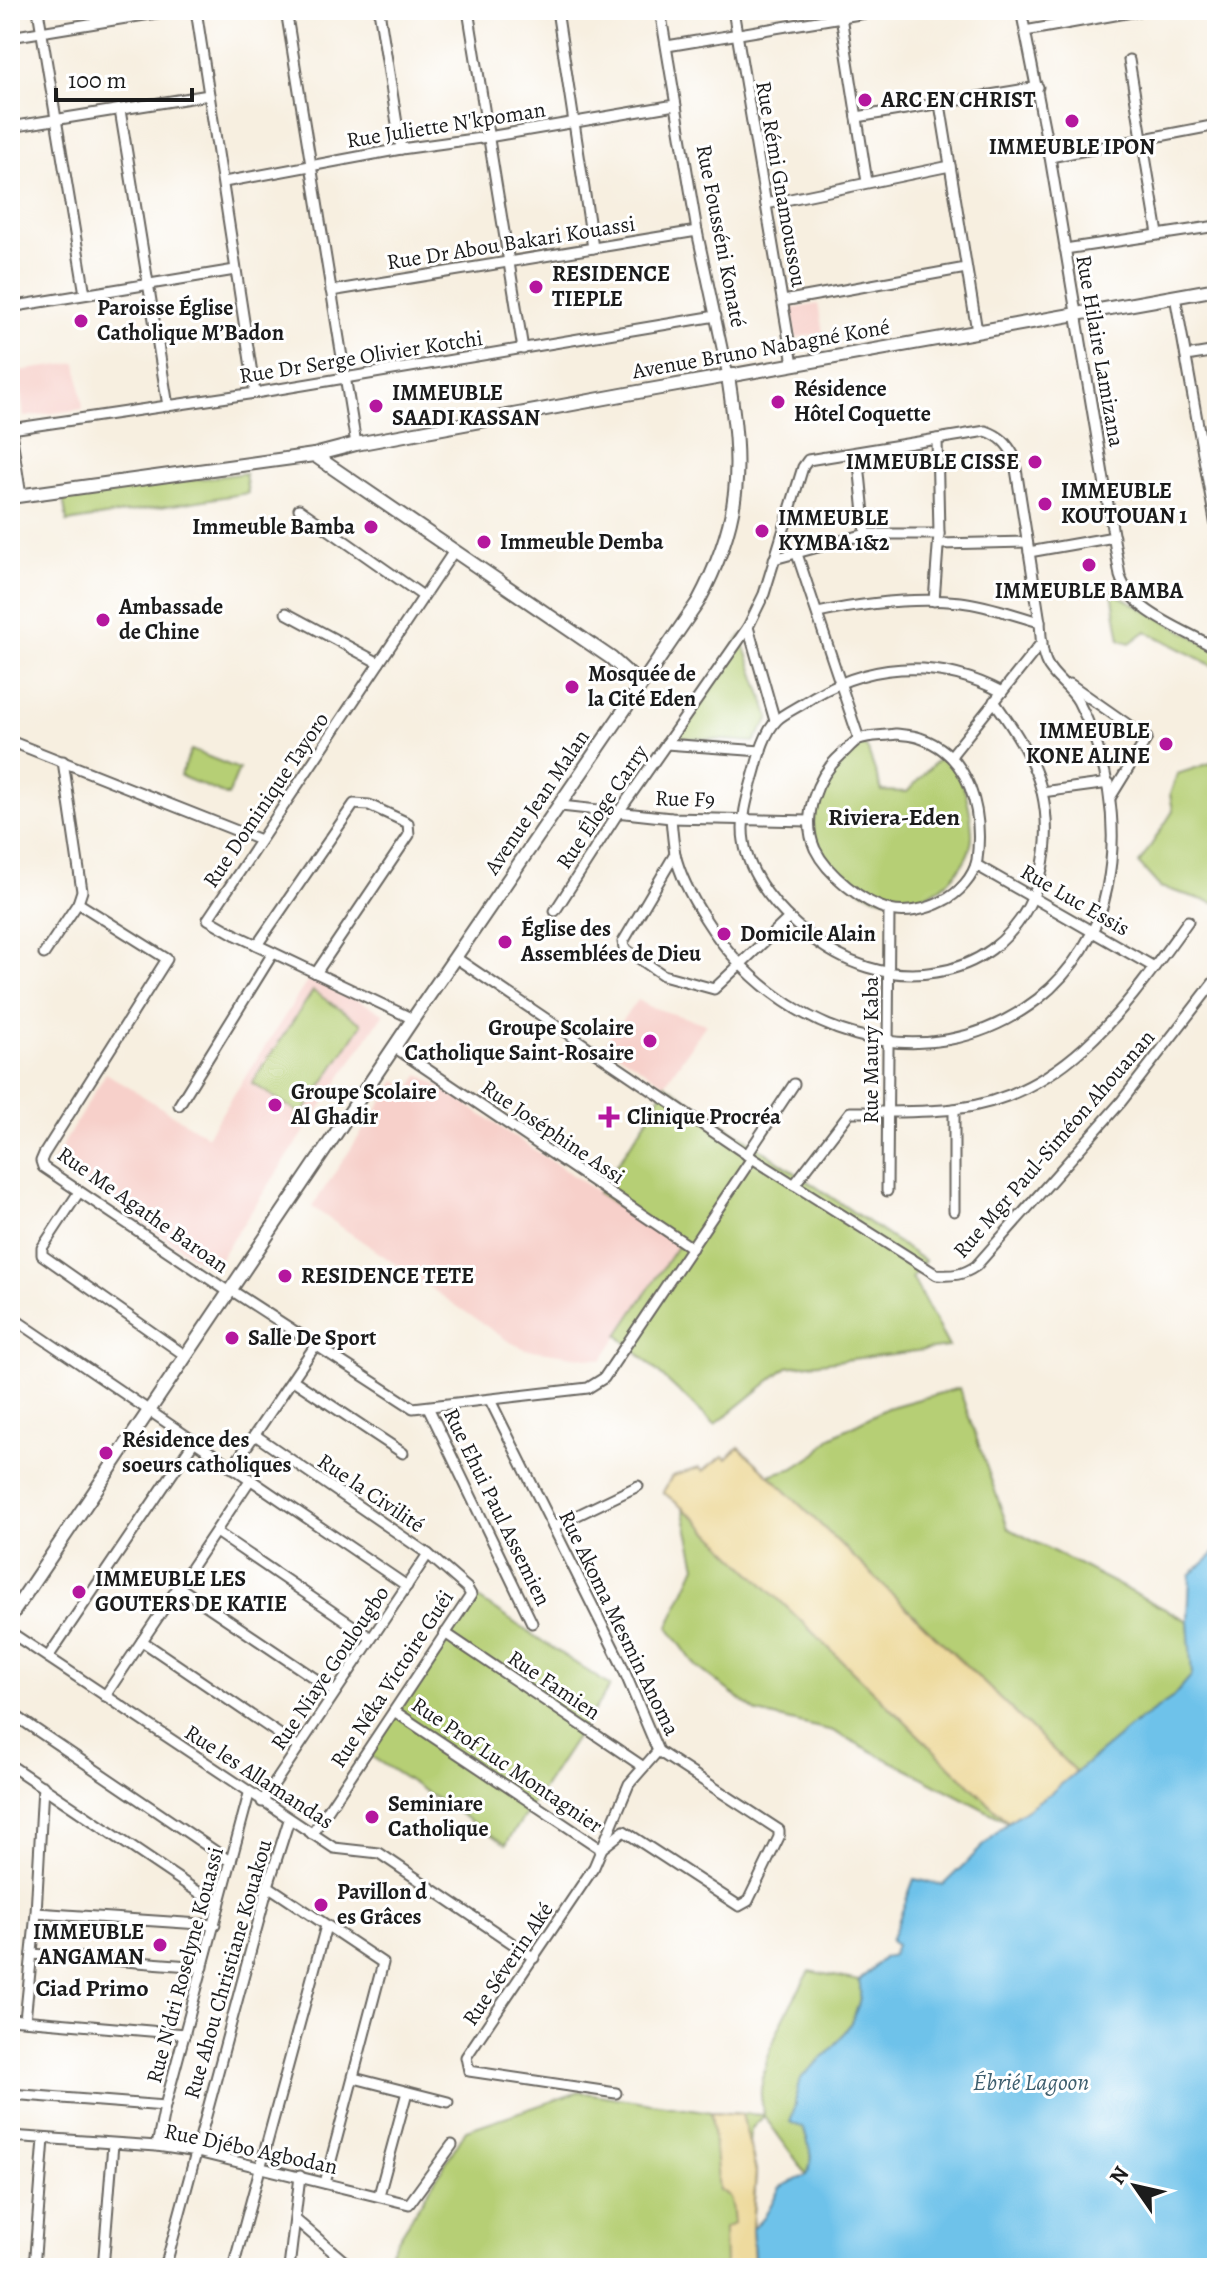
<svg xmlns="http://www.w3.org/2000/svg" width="1227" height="2278" font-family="Alegreya,serif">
<rect width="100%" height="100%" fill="#fff"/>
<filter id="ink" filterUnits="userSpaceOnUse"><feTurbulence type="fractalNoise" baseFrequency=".0125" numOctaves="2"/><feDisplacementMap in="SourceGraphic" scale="16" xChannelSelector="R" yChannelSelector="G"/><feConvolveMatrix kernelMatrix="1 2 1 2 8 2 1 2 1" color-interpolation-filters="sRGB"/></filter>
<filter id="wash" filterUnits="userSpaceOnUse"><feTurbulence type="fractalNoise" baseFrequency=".006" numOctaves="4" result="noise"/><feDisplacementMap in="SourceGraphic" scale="32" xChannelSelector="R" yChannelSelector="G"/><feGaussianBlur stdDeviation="1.8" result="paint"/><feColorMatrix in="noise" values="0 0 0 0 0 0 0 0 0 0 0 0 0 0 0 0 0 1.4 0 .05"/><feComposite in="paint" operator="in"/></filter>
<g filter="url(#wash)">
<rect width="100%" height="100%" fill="#f7efe0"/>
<g fill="#f7d0ca">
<path d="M818,304l5,29 -27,5 -5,-29z"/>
<path d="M77,363l6,46 -59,8 -6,-46z"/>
<path d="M310,977l74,36 -172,257 -159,-109 53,-88 101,63z"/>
<path d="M637,1000l14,7 55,17 -41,60 -61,-40z"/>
<path d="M420,1074l258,171 -76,115 -77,-11 -17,-8 -196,-134 84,-126 13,9z"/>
</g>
<g fill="#b6cf74" stroke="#697648" stroke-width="2">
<path d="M245,473l3,20 -181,29 -4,-25z"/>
<path d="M1112,592l105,57v19l-71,-37 -16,12 -10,-3z"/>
<path d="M741,636l29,82 -16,24 -80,-5z"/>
<path d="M862,743l5,5 15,43 25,1 34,-36c23,21 29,44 31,76 1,17 -7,30 -18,43 -35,41 -97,28 -125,-14 -8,-11 -16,-24 -16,-38 1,-8 4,-17 6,-24 2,-12 6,-24 14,-34 7,-8 20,-15 29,-22z"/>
<path d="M191,750l48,19 -11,27 -48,-20z"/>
<path d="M1217,761v143l-57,-17 -21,-23 34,-53 -3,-17 7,-20z"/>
<path d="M313,991l49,33 -60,91 -50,-32z"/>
<path d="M665,1084l260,177 -13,16 37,70 -162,20 -72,58 -97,-90 60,-90 -80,-52 56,-84z"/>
<path d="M959,1388l49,140 180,93 4,54 -20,23 -39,27 -57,47 -307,-297 25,-7 23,-15 14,-16 56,-29z"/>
<path d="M683,1508l12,10 313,304 -175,-91 -75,-18 -62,-47 -28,-39 28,-61z"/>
<path d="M474,1596l136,90 -104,158 -137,-89z"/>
<path d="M810,1971l49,10c7,25 -15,55 -31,72 -8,9 -22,17 -27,27 -6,10 -4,29 -10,42l12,6c7,16 11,31 4,47l-43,-59 -13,13 -1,17 6,26 -4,56 3,40h-375l86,-138 113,-38 132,20 53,3c-1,-8 -4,-17 -3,-25 5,-43 27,-83 49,-119z"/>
</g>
<g fill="#eeda9e" stroke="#857b5d" stroke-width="2">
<path d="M739,1447l30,28 307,297 -24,20 -44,30 -313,-304 -32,-26 9,-16 27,-8 4,3 20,-15 4,3z"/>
<path d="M711,2112l31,2 14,58 -4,56 2,37 -29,3 -1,-40 10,-4c-2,-15 1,-28 -15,-34z"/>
</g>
<path fill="#6ec2ea" stroke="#456f83" stroke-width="2" d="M1217,1551v717h-462l-3,-40 12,-10 16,-31 27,-12c7,-16 3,-30 -4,-47l-13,-6c7,-14 5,-33 10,-42 6,-10 20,-18 28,-27 16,-17 38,-47 31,-72l24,-23 9,-3 4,-10 -5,-4 23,-62 29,6 65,-63 44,-30 81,-67 39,-27 20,-23 -4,-54 2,-46z"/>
</g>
<g filter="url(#ink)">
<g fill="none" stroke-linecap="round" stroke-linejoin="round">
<defs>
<g id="street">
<path d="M38,10l47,284"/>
<path d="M196,10l59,383"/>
<path d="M286,10l70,434"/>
<path d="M379,10l22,139"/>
<path d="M468,10l55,339"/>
<path d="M557,10l36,238"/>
<path d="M660,10l37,221 31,145"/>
<path d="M733,10l60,354"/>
<path d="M840,10l27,172"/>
<path d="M1021,10l29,147 70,419c11,35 60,52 90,69h7"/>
<path d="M1025,31l118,-21"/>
<path d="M10,37l165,-27"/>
<path d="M667,46l217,-36"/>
<path d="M1129,60l29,174"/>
<path d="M940,104l37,227"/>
<path d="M120,110l48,296"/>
<path d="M857,117l181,-30"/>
<path d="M10,127l199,-32"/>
<path d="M1050,157l167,-32"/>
<path d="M224,182l177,-33 87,-12 187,-32"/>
<path d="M766,204l184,-38"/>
<path d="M1065,249l152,-23"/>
<path d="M331,291l366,-60"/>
<path d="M1175,296l42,236"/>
<path d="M783,301l183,-33"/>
<path d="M10,307l225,-37"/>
<path d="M1186,356l31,-5"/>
<path d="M10,425l11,71"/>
<path d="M11,429l244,-36 461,-77"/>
<path d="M858,453l8,81"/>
<path d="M299,509l124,87"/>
<path d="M939,544l88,-2"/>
<path d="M1029,552l85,-15"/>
<path d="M797,554l62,185"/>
<path d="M774,559l92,-25h73"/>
<path d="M934,601l5,-67 -2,-95"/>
<path d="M286,613l93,50"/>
<path d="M748,627l27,94"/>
<path d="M1070,684l77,54 -37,60"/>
<path d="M994,701c20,28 40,58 48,91 18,79 -20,167 -106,180 -47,8 -93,-8 -129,-38 -27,-22 -58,-56 -63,-93 -4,-23 5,-49 11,-71 4,-15 10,-38 22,-50 6,-6 17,-11 25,-16 63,-42 133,-47 200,-12"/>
<path d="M896,734c7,1 17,1 24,4 51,17 63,74 57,122 -3,17 -19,34 -34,41 -15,8 -37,13 -53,9 -27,-7 -63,-36 -75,-61 -14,-31 1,-72 26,-94 5,-4 12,-13 18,-16 10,-4 26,-3 37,-5z"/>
<path d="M10,741l250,99"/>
<path d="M666,744l95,7"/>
<path d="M951,756l91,-114"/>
<path d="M1042,792l67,-9"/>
<path d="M561,806l110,12 138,3"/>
<path d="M671,818c1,12 2,24 4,36 5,22 18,46 31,66 71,113 218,167 332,79 34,-27 61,-68 69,-111 13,-64 1,-130 -29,-187 -8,-14 -24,-23 -31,-37 -6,-12 -6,-29 -7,-42 -26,-7 -53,-17 -79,-20 -49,-5 -96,1 -143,11"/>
<path d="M675,854l-52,88 1,6 39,27 51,14 74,-70"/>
<path d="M976,865l178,102"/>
<path d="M78,903l89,56 -123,195 -3,7 2,6 186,125"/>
<path d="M555,911l63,-98 130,-186 16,-33 39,-127 5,-7 178,-29c14,5 21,12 28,25l26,166"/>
<path d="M257,945l97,-141 15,1 39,18 1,12 -93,138"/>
<path d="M44,954l34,-51 4,-12 -19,-130"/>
<path d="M456,958l296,200 185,117c16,1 26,0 39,-9l145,-164 96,-124"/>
<path d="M413,1019l-177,-84 -28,-16 246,-368"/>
<path d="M394,1047l298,201"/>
<path d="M179,1105l94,-152"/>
<path d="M954,1109v102"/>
<path d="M747,1155l47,-71"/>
<path d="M794,1185l56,-73c34,0 70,1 104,-3 113,-13 173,-104 234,-188"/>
<path d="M887,1191l2,-281"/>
<path d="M79,1192l-37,56v7l144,101"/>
<path d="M231,1290l182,118 175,-20 16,-10 148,-220"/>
<path d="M10,1316l397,270"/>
<path d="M293,1380l110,73"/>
<path d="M428,1407l104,216"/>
<path d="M255,1435l173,119 39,34 4,7 -159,239"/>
<path d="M232,1468l83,-122"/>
<path d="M553,1527l85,-41"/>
<path d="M216,1532l155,106"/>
<path d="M179,1587l156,105"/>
<path d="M10,1632l324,216 45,5 155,105"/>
<path d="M445,1633l197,133"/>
<path d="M142,1641l156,106"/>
<path d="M48,1657l145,-214"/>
<path d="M105,1696l145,-216"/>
<path d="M394,1711l207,138 23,-18 115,75 9,-5 31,-64v-7l-121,-79 -38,-90 -130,-261"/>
<path d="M10,1712l221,150"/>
<path d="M10,1765l209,141"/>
<path d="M262,1802l166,-248"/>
<path d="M268,1886l115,77 -58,220"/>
<path d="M36,1913l179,12"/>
<path d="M32,1954l171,13"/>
<path d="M10,2019l175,15"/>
<path d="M25,2020l11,-107 7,-127"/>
<path d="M354,2078l94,24"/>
<path d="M616,2093l-147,-22 -3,-14 128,-190 35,-83 29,-33"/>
<path d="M10,2094l155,12"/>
<path d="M10,2136l147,10 40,6 212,52 43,-59"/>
<path d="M157,2146l8,-40 84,-312"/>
<path d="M379,2195l28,-103"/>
<path d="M297,2221l55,47"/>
<path d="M34,2268l10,-129"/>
<path d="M103,2268l10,-124"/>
<path d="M165,2268l103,-382 21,-66"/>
<path d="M233,2268l93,-342"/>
<path d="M289,2268l11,-92"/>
</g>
<g id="secondary">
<path d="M314,455l297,203 30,27"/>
<path d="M10,497l304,-42 42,-11 282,-52 579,-103"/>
<path d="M10,1617l403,-598 285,-417c45,-84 44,-135 30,-226"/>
</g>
</defs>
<use href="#street" stroke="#696661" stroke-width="13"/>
<use href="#secondary" stroke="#696661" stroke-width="16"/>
<use href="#street" stroke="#fff" stroke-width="9"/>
<use href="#secondary" stroke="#fff" stroke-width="12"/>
</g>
</g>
<g fill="#b5179e" stroke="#fff" stroke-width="3">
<circle cx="865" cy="100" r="8"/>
<circle cx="1072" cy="121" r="8"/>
<circle cx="536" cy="287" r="8"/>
<circle cx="81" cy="321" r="8"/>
<circle cx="778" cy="402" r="8"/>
<circle cx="376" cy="406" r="8"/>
<circle cx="1035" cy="462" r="8"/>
<circle cx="1045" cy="504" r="8"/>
<circle cx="371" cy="527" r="8"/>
<circle cx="762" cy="531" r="8"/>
<circle cx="484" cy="542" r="8"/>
<circle cx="1089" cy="565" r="8"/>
<circle cx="103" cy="620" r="8"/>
<circle cx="572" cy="687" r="8"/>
<circle cx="1166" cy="744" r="8"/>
<circle cx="724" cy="934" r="8"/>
<circle cx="505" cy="942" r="8"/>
<circle cx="650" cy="1041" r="8"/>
<circle cx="275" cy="1105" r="8"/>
<path d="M605 1105h8v8h8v8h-8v8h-8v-8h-8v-8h8z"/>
<circle cx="285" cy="1276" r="8"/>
<circle cx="232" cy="1338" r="8"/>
<circle cx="106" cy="1453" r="8"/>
<circle cx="79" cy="1592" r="8"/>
<circle cx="372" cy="1817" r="8"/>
<circle cx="321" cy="1905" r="8"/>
<circle cx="160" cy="1945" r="8"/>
</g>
<g text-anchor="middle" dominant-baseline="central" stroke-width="6" stroke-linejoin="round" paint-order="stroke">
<g font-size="22" font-weight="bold" fill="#1c1c1c" stroke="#fff" text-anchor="start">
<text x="881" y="100">ARC EN CHRIST</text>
<text x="1072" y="147" text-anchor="middle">IMMEUBLE IPON</text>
<text x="552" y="274">RESIDENCE<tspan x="552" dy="25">TIEPLE</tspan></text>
<text x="97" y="308">Paroisse Église<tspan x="97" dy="25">Catholique M’Badon</tspan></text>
<text x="794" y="389">Résidence<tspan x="794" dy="25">Hôtel Coquette</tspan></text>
<text x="392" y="393">IMMEUBLE<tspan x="392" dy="25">SAADI KASSAN</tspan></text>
<text x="1019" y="462" text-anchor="end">IMMEUBLE CISSE</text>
<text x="1061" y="491">IMMEUBLE<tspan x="1061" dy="25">KOUTOUAN 1</tspan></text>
<text x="778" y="518">IMMEUBLE<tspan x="778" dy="25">KYMBA 1&amp;2</tspan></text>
<text x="355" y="527" text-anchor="end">Immeuble Bamba</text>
<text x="500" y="542">Immeuble Demba</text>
<text x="1089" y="591" text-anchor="middle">IMMEUBLE BAMBA</text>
<text x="119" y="607">Ambassade<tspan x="119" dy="25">de Chine</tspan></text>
<text x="588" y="674">Mosquée de<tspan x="588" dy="25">la Cité Eden</tspan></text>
<text x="1150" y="731" text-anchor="end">IMMEUBLE<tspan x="1150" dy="25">KONE ALINE</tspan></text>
<text x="521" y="929">Église des<tspan x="521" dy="25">Assemblées de Dieu</tspan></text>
<text x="740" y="934">Domicile Alain</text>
<text x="634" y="1028" text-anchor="end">Groupe Scolaire<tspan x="634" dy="25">Catholique Saint-Rosaire</tspan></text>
<text x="291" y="1092">Groupe Scolaire<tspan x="291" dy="25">Al Ghadir</tspan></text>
<text x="627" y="1117">Clinique Procréa</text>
<text x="301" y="1276">RESIDENCE TETE</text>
<text x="248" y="1338">Salle De Sport</text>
<text x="122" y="1440">Résidence des<tspan x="122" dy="25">soeurs catholiques</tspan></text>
<text x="95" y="1579">IMMEUBLE LES<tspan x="95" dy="25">GOUTERS DE KATIE</tspan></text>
<text x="388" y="1804">Seminiare<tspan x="388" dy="25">Catholique</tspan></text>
<text x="337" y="1892">Pavillon d<tspan x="337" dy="25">es Grâces</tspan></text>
<text x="144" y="1932" text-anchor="end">IMMEUBLE<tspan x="144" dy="25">ANGAMAN</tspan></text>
</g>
<g font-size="22" fill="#1c1c1c" stroke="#fff">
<text transform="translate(446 125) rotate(-9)">Rue Juliette N'kpoman</text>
<text transform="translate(781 184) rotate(80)">Rue Rémi Gnamoussou</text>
<text transform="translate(721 236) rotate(79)">Rue Fousséni Konaté</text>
<text transform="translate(511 243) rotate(-9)">Rue Dr Abou Bakari Kouassi</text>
<text transform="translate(761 349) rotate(-10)">Avenue Bruno Nabagné Koné</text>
<text transform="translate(1100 351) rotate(80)">Rue Hilaire Lamizana</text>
<text transform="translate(361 357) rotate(-9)">Rue Dr Serge Olivier Kotchi</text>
<text transform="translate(685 799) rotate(2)">Rue F9</text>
<text transform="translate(266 800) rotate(-56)">Rue Dominique Tayoro</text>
<text transform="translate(537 802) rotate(-56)">Avenue Jean Malan</text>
<text transform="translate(602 807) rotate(-56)">Rue Éloge Carry</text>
<text transform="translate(1075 900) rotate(30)">Rue Luc Essis</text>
<text transform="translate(871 1050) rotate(-90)">Rue Maury Kaba</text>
<text transform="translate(553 1132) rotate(34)">Rue Joséphine Assi</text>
<text transform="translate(1054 1144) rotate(-49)">Rue Mgr Paul-Siméon Ahouanan</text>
<text transform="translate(143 1210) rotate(35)">Rue Me Agathe Baroan</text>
<text transform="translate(371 1493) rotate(34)">Rue la Civilité</text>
<text transform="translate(497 1507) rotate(64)">Rue Ehui Paul Assemien</text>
<text transform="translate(619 1623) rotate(64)">Rue Akoma Mesmin Anoma</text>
<text transform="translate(330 1668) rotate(-56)">Rue Niaye Goulougbo</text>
<text transform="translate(392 1679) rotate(-57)">Rue Néka Victoire Guéi</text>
<text transform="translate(554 1685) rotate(34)">Rue Famien</text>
<text transform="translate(507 1765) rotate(34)">Rue Prof Luc Montagnier</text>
<text transform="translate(259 1777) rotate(33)">Rue les Allamandas</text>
<text transform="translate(508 1964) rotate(-56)">Rue Séverin Aké</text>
<text transform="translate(185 1965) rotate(-75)">Rue N'dri Roselyne Kouassi</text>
<text transform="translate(228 1969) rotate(-74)">Rue Ahou Christiane Kouakou</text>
<text transform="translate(251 2149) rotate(12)">Rue Djébo Agbodan</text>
</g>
<g font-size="24" font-weight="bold" fill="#1c1c1c" stroke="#fff">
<text x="894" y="817">Riviera-Eden</text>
<text x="92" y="1988">Ciad Primo</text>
</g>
<g font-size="24" font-style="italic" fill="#3d5e6e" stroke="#fff">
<text x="1031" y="2082">Ébrié Lagoon</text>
</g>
</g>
<rect width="1227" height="2278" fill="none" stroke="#fff" stroke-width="40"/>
<g transform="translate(1135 2186) rotate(304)" stroke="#ffffff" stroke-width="6" paint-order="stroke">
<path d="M0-6L14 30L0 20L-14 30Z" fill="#1c1c1c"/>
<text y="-12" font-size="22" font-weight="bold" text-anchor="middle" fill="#1c1c1c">N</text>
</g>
<path d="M56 88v12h136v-12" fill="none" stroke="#1c1c1c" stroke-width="4"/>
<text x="68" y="88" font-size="24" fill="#1c1c1c" stroke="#ffffff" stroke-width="6" paint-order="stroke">100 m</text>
</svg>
